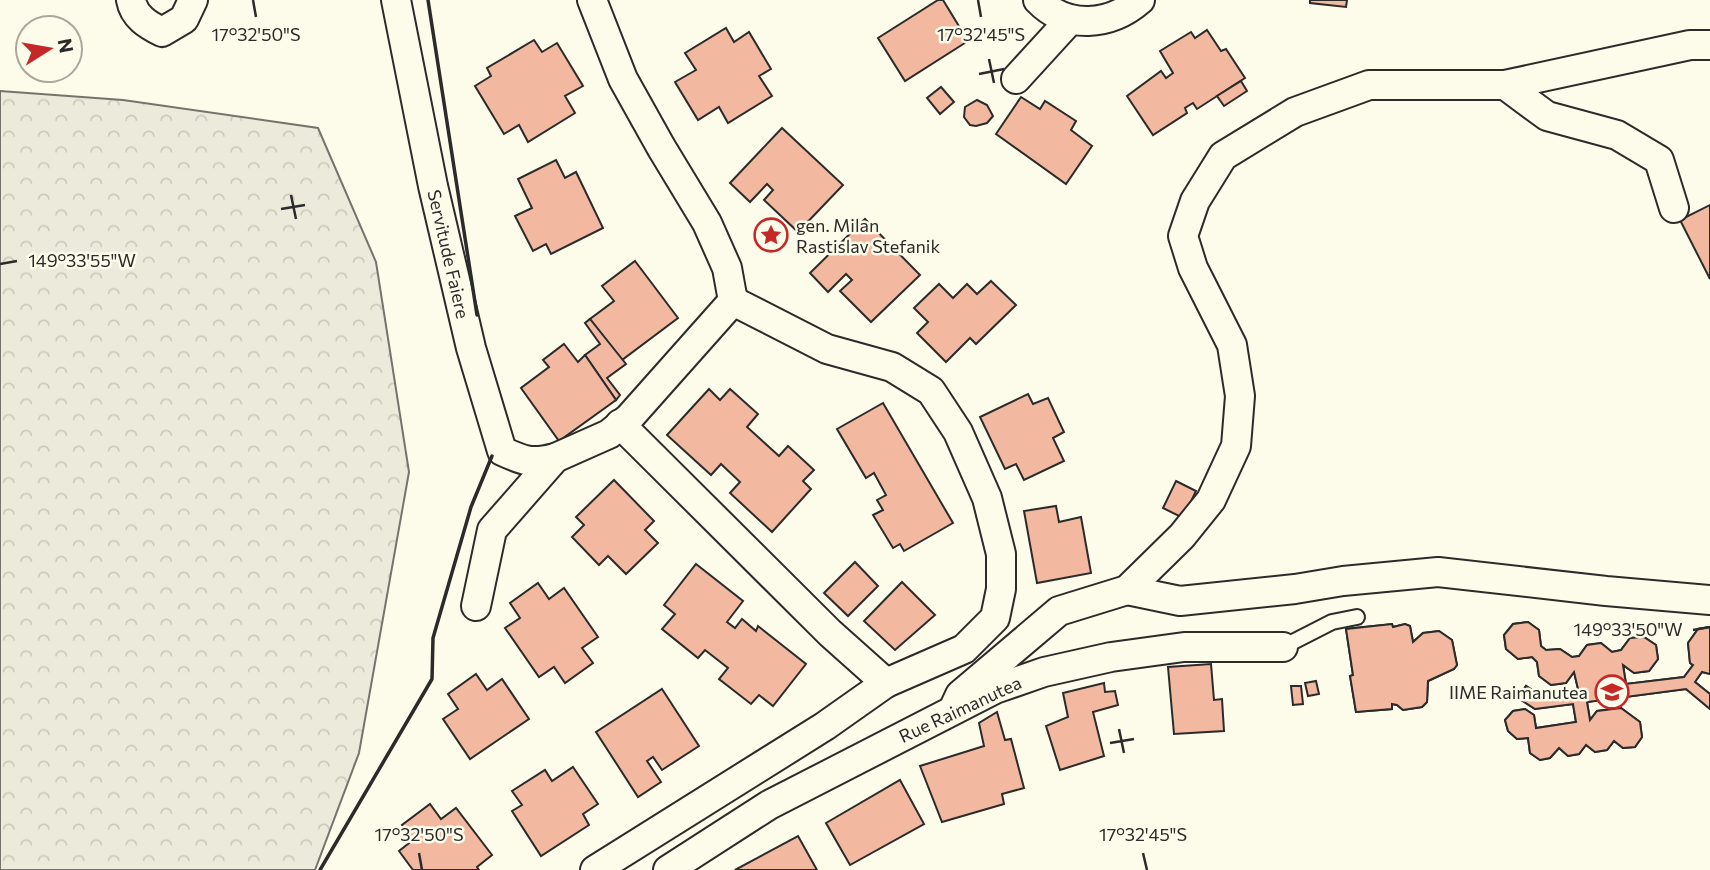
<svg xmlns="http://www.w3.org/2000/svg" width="1710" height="870" font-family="Commissioner,sans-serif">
<defs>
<pattern id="forest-crowns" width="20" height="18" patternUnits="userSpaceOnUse" patternTransform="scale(1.75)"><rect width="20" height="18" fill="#ecebdb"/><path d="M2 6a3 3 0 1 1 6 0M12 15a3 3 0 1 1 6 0" fill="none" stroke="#cbcabc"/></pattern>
</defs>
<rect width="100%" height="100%" fill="#fdfbea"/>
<path fill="url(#forest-crowns)" stroke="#74746e" stroke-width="2" d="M0,91l123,9 195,28 58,134 33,210 -50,281 -44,117h-315z"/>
<g fill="#f2b8a0" stroke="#2b2b2b" stroke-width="2">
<path d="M938,0h5l25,41 -63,40 -27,-43z"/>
<path d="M1310,0h37l-1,7 -36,-4z"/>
<path d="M726,28l8,14 15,-10 22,37 -12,7 13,20 -44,27 -9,-16 -21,13 -23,-38 21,-12 -11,-17z"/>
<path d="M1207,30l14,21 5,-2 19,29 -48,31 -4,-6 -8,5 2,5 -34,22 -26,-39 34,-25 5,7 7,-5 -13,-22 31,-19 4,6z"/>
<path d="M534,40l8,12 15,-9 26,43 -18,10 10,17 -47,29 -9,-17 -15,9 -29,-48 16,-10 -4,-8z"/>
<path d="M1241,81l6,10 -23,15 -7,-10z"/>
<path d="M941,87l13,15 -14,12 -13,-16z"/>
<path d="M1021,97l19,12 5,-8 31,20 -5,9 21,16 -26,38 -70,-50z"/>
<path d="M977,100l10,5 6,11 -6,7 -11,3 -6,-1 -6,-8 1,-10z"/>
<path d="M782,128l61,57 -45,47 -34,-32 9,-10 -6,-6 -17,18 -20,-19z"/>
<path d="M556,160l9,18 11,-6 27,56 -52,26 -5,-10 -13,7 -18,-35 17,-8 -14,-29z"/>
<path d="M1710,205v74l-30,-59z"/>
<path d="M865,219l55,56 -49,47 -31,-31 12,-11 -6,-6 -18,18 -18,-19z"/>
<path d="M635,261l43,57 -56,42 -32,-41 24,-18 -12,-15z"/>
<path d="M991,281l25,24 -40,39 -6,-6 -24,24 -29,-29 11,-11 -14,-14 25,-24 14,14 14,-14 10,10z"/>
<path d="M590,319l36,45 -19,14 13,17 -4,5 -31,-45 15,-11 -15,-21z"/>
<path d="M564,344l14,18 7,-7 31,45 -57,41 -38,-53 28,-21 -6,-7z"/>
<path d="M709,389l11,11 10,-11 28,25 -11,13 32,29 9,-10 26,24 -11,11 8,8 -39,43 -42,-39 10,-11 -19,-18 -10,11 -44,-40z"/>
<path d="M1028,394l5,10 15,-6 16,34 -11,6 11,23 -40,19 -8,-16 -11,5 -25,-52z"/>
<path d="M883,403l70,120 -49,28 -4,-7 -7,4 -20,-33 10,-5 -6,-10 9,-5 -12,-22 -8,5 -29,-49z"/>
<path d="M614,480l40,41 -9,9 13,13 -32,31 -18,-18 -9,9 -27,-28 12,-12 -8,-8z"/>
<path d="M1176,481l20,10 -13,27 -20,-10z"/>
<path d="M1056,506l3,16 22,-5 10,56 -54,10 -13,-72z"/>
<path d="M855,562l23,24 -30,30 -24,-23z"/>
<path d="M696,564l47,37 -16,21 8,6 7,-9 14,12 2,-5 48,38 -33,42 -14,-11 -8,9 -32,-25 9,-11 -23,-18 -7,8 -36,-29 13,-15 -11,-9z"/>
<path d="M902,582l33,33 -40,35 -31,-29z"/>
<path d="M538,583l11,16 15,-11 34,49 -16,11 11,15 -28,20 -11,-16 -15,10 -34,-49 15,-10 -10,-15z"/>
<path d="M1528,622l11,8 2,16 5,4 14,-1 12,8 7,-1 8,-11 14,-2 11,9 9,-2 9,-12 14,-1 12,8 2,14 -9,12 -15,2 -11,-8 3,19 58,-7 9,-12 -3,-2 -2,-20 10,-14 12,-2v47l-8,-2 -7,10 15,12v15l-24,-20 -99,13 3,18 7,-9 24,-3 19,14 2,15 -7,10 -12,1 -9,-7 -7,9 -12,2 -9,-7 -7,9 -11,2 -9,-8 -9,10 -10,2 -10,-7 -2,-15 -11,1 -9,-8 -3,-11 8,-9 12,-2 9,6 2,13 40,-6 -3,-18 -38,5 -17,-11 8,-12 12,8 40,-5 -4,-17 -8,11 -15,2 -12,-9 -2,-14 -5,-5 -14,2 -12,-10 -2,-14 9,-11z"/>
<path d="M1528,622l11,8 2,16 5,4 14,-1 12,8 7,-1 8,-11 14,-2 11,9 9,-2 9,-12 14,-1 12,8 2,14 -9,12 -15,2 -11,-8 3,19 58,-7 9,-12 -3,-2 -2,-20 10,-14 12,-2v47l-8,-2 -7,10 15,12v15l-24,-20 -99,13 3,18 7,-9 24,-3 19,14 2,15 -7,10 -12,1 -9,-7 -7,9 -12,2 -9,-7 -7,9 -11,2 -9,-8 -9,10 -10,2 -10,-7 -2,-15 -11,1 -9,-8 -3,-11 8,-9 12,-2 9,6 2,13 40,-6 -3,-18 -38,5 -17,-11 8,-12 12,8 40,-5 -4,-17 -8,11 -15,2 -12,-9 -2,-14 -5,-5 -14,2 -12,-10 -2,-14 9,-11z"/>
<path d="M1392,624l1,3 12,-3 5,2 3,16 10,-9 16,-2 13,9 5,25 -3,4 -26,12 -1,21 -5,5 -19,3 -6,-5 -5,-1v5l-36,3 -6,-36 3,-1 -7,-46z"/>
<path d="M1392,624l1,3 12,-3 5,2 3,16 10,-9 16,-2 13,9 5,25 -3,4 -26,12 -1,21 -5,5 -19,3 -6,-5 -5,-1v5l-36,3 -6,-36 3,-1 -7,-46z"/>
<path d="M1211,664l3,36 8,-1 2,32 -50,3 -6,-67z"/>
<path d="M476,674l11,16 15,-11 27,40 -59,40 -27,-40 15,-10 -10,-15z"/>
<path d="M1316,681l3,13 -11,2 -3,-13z"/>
<path d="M1104,683l1,9 10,-1 3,14 -25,7 11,44 -44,14 -14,-44 22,-9 -5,-24z"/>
<path d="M1291,686h10l2,18 -10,1z"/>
<path d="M662,689l37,57 -37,24 -9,-13 -6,4 14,21 -23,15 -42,-65z"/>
<path d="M997,712l8,28 6,-1 13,49 -22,6 2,10 -62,18 -22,-56 64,-20 -5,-23z"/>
<path d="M573,767l25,37 -15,10 6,11 -48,31 -29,-45 10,-6 -10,-14 33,-21 7,11z"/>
<path d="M900,780l24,44 -74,41 -24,-42z"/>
<path d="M430,804l11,15 15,-11 36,47 -15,12 2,3h-66l-14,-19 14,-11 -11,-15z"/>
<path d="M798,836l19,34h-82z"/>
</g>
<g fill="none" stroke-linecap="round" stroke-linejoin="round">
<defs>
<path id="lane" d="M1283,647l49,-25 25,-5"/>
<g id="street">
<path d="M131,0c3,17 17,25 31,32l22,-13 9,-19"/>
<path d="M396,0l37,186 38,162 31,103c22,10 29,13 53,7"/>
<path d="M592,0l31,79 38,68 46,76 20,45 6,33"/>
<path d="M1038,0c29,30 72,26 102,0"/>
<path d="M1016,79l53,-58"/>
<path d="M1505,85l42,31 70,19 42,25 15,48"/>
<path d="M733,301l94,48 65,18 39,24 27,41 29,66 14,56v35l-6,29 -31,31 -78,34"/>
<path d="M1127,590l53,11 115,-12 48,-8 95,-9 168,19 104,9"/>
<path d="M476,606l16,-76 63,-72 54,-24 20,-16 104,-117"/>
<path d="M953,710l7,-15 99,-84 68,-21 55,-54 29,-36 25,-54 4,-50 -8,-51 -39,-77 -10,-32 12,-35 28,-45 72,-44 74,-27h136l185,-40h20"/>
<path d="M595,870l230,-144 61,-43 -56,-50 -210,-209"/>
<path d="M668,870l101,-65 226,-116 49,-17 67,-15 73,-10h99"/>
</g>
</defs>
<use href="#lane" stroke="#2b2b2b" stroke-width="18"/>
<use href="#street" stroke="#2b2b2b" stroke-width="32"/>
<use href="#lane" stroke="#fdfbea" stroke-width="14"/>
<use href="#street" stroke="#fdfbea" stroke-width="28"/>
<g stroke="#2b2b2b" stroke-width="3.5">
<path d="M428,0l49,315"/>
<path d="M320,870l112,-191 1,-41 38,-131 21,-51"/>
</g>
</g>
<path fill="none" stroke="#2b2b2b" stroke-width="2.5" d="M253,0l3,17M978,0l3,17M989,59l5,24M979,74l25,-5M291,195l5,24M281,209l24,-4M0,264l17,-3M1693,630l17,-3M1119,729l5,24M1110,743l24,-4M419,853l3,17M1143,853l4,17"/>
<defs>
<symbol id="sight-ring" viewBox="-11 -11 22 22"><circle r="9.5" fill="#fdfbea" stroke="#c62828" stroke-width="1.5"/><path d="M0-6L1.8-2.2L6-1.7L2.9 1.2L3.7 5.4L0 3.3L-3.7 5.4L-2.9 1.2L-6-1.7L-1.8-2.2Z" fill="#c62828"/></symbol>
<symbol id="school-ring" viewBox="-11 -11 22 22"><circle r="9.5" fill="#fdfbea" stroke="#c62828" stroke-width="1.5"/><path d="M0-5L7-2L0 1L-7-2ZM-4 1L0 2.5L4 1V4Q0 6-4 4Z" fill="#c62828"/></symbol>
</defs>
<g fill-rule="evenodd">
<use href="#sight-ring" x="752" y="216" width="38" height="38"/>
<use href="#school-ring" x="1593" y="673" width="38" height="38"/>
</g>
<g text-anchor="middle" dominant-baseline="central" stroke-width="5" stroke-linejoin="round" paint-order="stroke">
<g font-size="18" fill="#2b2b2b" stroke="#fdfbea" text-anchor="start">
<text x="796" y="225">gen. Milan<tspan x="796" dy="21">Rastislav Stefanik</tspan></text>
<text x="1588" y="692" text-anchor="end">IIME Raimanutea</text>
</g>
<g font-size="18" fill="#2b2b2b" stroke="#fdfbea">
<text transform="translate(449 254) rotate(77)">Servitude Faiere</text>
<text transform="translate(960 709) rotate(-25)">Rue Raimanutea</text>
</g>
</g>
<g font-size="18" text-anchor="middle" fill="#2b2b2b" stroke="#fdfbea" stroke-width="5" stroke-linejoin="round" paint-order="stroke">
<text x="256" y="41">17°32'50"S</text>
<text x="981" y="41">17°32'45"S</text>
<text x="82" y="267">149°33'55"W</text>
<text x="1628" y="636">149°33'50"W</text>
<text x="419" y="841">17°32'50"S</text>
<text x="1143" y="841">17°32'45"S</text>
</g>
<g transform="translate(49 49) rotate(79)"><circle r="33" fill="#fdfbea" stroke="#a9a89e" stroke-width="2"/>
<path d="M0-5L12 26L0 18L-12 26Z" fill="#c62828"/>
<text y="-10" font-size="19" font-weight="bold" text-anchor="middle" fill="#2b2b2b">N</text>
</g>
</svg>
